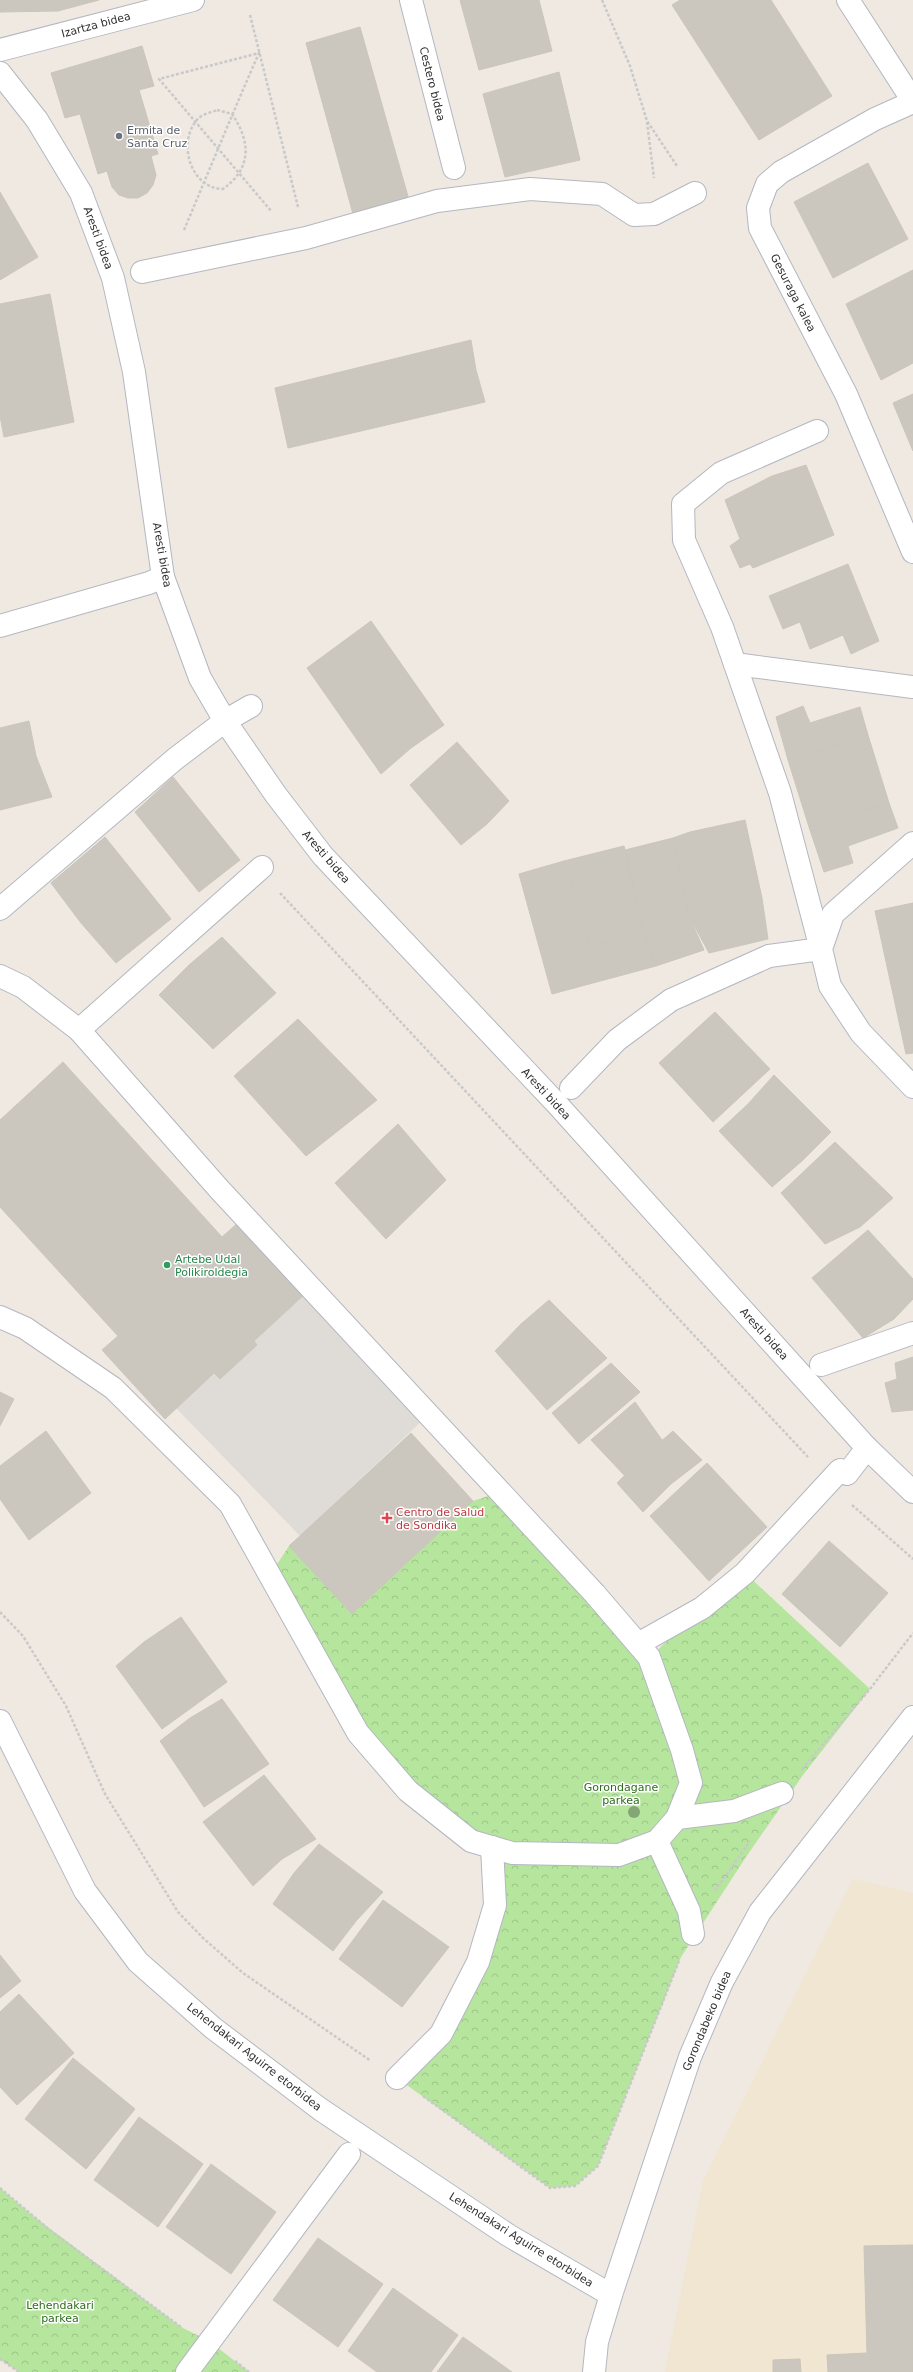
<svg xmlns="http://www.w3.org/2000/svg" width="913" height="2372" font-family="'DejaVu Sans',sans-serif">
<defs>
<pattern id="park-crowns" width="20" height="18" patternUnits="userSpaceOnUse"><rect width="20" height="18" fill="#b6e59e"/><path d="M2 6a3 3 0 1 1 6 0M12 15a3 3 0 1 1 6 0" fill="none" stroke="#9dc588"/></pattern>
</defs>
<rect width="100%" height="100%" fill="#efe9e1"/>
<path fill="#f0e6d1" d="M853,1879l60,14v479h-248l38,-191z"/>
<g fill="url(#park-crowns)">
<path d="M500,1492l150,165 52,-49 43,-35 125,116 -67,86 -57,82 -65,100 -83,209 -23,20 -25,2 -153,-110 81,-116 14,-115 -84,-56 -138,-216 19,-29 63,68 121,-113z"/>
<path d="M0,2188l33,28 148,111 28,14 40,31h-230l-19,-13z"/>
</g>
<path fill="#dfdcd8" d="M306,1293l122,122 -128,121 -124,-128 38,-35 6,6 37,-34 -3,-4z"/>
<g fill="#cbc7bf" stroke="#cbc5ba">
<path d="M0,0h57l1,11 -58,1z"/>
<path d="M57,0h42l-41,11z"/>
<path d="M460,0h79l13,51 -73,19z"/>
<path d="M680,0h91l61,96 -73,44 -87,-135z"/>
<path d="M360,27l49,173 -56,14 -47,-171z"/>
<path d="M142,46l12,40 -15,4 19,64 -7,2 5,19 -3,10 -6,8 -9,5h-10l-9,-3 -7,-8 -5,-16 -9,3 -18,-60 -15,4 -14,-45z"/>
<path d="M559,72l21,88 -75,17 -22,-83z"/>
<path d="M868,163l40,76 -75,39 -39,-76z"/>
<path d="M0,192l38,65 -38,23z"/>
<path d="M913,270v93l-32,17 -35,-76z"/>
<path d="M50,294l24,128 -70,15 -4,-21v-112z"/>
<path d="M471,340l5,30 9,32 -197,46 -13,-60z"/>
<path d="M913,394v57l-20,-48z"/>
<path d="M806,465l28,70 -81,33 -3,-4 -10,4 -10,-22 10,-7 -15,-39 47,-24z"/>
<path d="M848,564l31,77 -28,13 -8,-19 -33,14 -10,-27 -17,7 -14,-33z"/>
<path d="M371,621l73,104 -33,23 -30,26 -74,-106z"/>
<path d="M803,706l7,17 50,-16 8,28 -80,25 -12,-43z"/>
<path d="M29,721l7,35 16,41 -52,13v-82z"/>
<path d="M868,735l21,68 -80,24 -21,-67z"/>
<path d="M457,742l52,59 -22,23 -26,21 -51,-60z"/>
<path d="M173,777l67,83 -41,32 -64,-80z"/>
<path d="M889,803l9,25 -50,18 5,17 -29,9 -15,-45z"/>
<path d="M745,820l17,78 6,41 -59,14 -20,-37 -16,-78 17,-6z"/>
<path d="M105,837l66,82 -55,44 -35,-40 -30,-40z"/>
<path d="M673,838l16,78 15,34 -48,16 -13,-35 -18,-81z"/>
<path d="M624,846l19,85 -52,16 -27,-86z"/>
<path d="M564,861l27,86 52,-16 13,35 -104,28 -33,-120z"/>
<path d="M913,903v150l-7,1 -31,-143z"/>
<path d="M222,937l54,56 -63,56 -54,-54 30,-30z"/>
<path d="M715,1012l55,57 -57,53 -54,-59z"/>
<path d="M298,1019l79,81 -71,56 -72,-80z"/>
<path d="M63,1062l159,175 18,-16 66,72 -52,48 3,4 -37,34 -6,-6 -49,46 -63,-69 16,-14 -118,-129v-87z"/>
<path d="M774,1075l57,57 -28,28 -31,27 -53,-56 29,-27z"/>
<path d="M398,1124l48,56 -60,59 -51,-56z"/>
<path d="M835,1142l58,56 -33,29 -35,17 -44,-51z"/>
<path d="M868,1230l45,49v20l-19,20 -31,19 -51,-60z"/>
<path d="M549,1300l58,58 -60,52 -52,-59 26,-27z"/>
<path d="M913,1357v53l-21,2 -7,-29 12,-4 -2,-16z"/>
<path d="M611,1363l29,29 -61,52 -27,-31z"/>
<path d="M0,1392l14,7 -14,27z"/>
<path d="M635,1402l27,38 -37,36 -34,-36z"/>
<path d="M46,1431l45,62 -62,47 -29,-41v-33z"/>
<path d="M673,1431l29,29 -31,24 -28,28 -26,-29 28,-28z"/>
<path d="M411,1433l62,68 -121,113 -63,-68z"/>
<path d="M707,1463l60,64 -58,54 -59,-65z"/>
<path d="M829,1541l59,52 -48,54 -58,-53z"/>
<path d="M181,1617l46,65 -65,47 -46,-63 28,-24z"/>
<path d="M222,1699l47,65 -65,43 -44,-66 30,-23z"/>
<path d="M264,1775l52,64 -34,20 -29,27 -50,-64z"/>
<path d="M319,1844l64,48 -27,29 -23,30 -60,-47 21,-31z"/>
<path d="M383,1900l66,47 -47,60 -63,-48z"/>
<path d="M0,1955l21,26 -21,17z"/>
<path d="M19,1994l55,59 -57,52 -17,-18v-75z"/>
<path d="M73,2058l62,51 -49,60 -61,-50z"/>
<path d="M139,2117l64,47 -45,63 -64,-47z"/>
<path d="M211,2164l65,48 -45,62 -65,-47z"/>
<path d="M318,2238l65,46 -45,63 -65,-47z"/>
<path d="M913,2245v127h-85l-1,-17 40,-2 -3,-107z"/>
<path d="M393,2288l65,47 -27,37h-54l-29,-21z"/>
<path d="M463,2337l49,35h-75z"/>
<path d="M800,2359l1,13h-28v-12z"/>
</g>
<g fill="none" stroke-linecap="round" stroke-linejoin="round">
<defs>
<g id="minor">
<path d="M411,0l43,168"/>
<path d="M848,0l65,101"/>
<path d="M0,50l193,-50"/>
<path d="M0,73l37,47 44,73 32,85 21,94 29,205 37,101 25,43 51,74 47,61 233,247 311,345 46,44"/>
<path d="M913,102l-38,17 -94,53 -14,12 -9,24 2,20 86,166 67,158"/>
<path d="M142,272l164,-34 131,-37 93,-12 72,5 32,21 20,-1 41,-21"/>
<path d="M0,626l149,-43 14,-6"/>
<path d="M735,664l178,23"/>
<path d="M913,843l-80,71 -12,35 9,37 31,47 52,54"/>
<path d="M0,909l175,-150 50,-38 26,-15"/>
<path d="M0,976l23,11 56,43 140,159 376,405 54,63 33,93 9,33 -14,35 -20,23 -38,14 -107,-2 -41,-12 -63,-50 -50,-58 -128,-229 -117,-116 -88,-60 -25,-11"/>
<path d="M79,1030l183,-163"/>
<path d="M571,1088l46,-48 54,-40 98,-44 52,-7 -41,-156 -58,-166 -38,-87 -1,-36 38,-31 96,-42"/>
<path d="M821,1365l92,-32"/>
<path d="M638,1644l64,-36 43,-35 95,-103 7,4 20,-26"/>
<path d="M0,1721l85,170 53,71 75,66 107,81 188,126 103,60"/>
<path d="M677,1818l57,-7 48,-18"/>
<path d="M657,1841l32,70 4,23"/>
<path d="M397,2078l44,-44 37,-72 17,-57 -3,-58"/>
<path d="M187,2372l162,-218"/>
<path d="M594,2372l3,-30 14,-47 79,-238 32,-75 38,-70 153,-195"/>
</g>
</defs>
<use href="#minor" stroke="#b4b7c1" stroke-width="24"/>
<g stroke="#c9c9c9" stroke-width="2.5" stroke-dasharray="3 2" stroke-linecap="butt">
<path d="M602,0l28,66 17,55 30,45"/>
<path d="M250,15l48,192"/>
<path d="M217,110l15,4c19,28 20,54 -9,75 -31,0 -46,-44 -27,-68 5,-7 14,-8 21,-11z"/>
<path d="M647,122l7,56"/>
<path d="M184,230c25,-59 49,-118 75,-177l-100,26 113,133"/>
<path d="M280,893l528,564"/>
<path d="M852,1505l61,54"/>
<path d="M0,1612l23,24 43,70 39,88 73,118 25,26 40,35 128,88"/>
<path d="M802,1769l68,-80 43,-56"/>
<path d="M715,1891l35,-50"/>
<path d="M423,2096l127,92 25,-2 23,-20 81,-205"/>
<path d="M0,2188l51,43 130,96"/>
<path d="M0,2359l19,13"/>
<path d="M235,2361l14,11"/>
</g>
<use href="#minor" stroke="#fff" stroke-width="22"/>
</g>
<circle fill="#84a574" cx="634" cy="1812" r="6"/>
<circle fill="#6b7280" stroke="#fff" stroke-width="1.5" cx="119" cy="136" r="4"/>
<circle fill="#2e9e5b" stroke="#fff" stroke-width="1.5" cx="167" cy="1265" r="4"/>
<path fill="#e0444e" stroke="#fff" stroke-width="1.5" d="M385 1512h4v4h4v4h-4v4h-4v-4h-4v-4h4z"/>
<g text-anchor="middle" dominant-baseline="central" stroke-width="3" stroke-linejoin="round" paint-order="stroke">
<g font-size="11" fill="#2e2e2e" stroke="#fff">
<text transform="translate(96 25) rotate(-15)">Izartza bidea</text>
<text transform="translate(432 84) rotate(76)">Cestero bidea</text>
<text transform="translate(98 238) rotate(70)">Aresti bidea</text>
<text transform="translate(793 293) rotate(63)">Gesuraga kalea</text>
<text transform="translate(162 555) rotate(80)">Aresti bidea</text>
<text transform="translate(326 857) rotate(49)">Aresti bidea</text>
<text transform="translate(546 1094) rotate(47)">Aresti bidea</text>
<text transform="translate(764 1334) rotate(48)">Aresti bidea</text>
<text transform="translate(707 2021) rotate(-67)">Gorondabeko bidea</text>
<text transform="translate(254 2057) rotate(38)">Lehendakari Aguirre etorbidea</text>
<text transform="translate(521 2240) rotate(32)">Lehendakari Aguirre etorbidea</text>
</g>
<g font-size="11" fill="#5b616d" stroke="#fff" text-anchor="start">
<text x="127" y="130">Ermita de<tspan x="127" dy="13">Santa Cruz</tspan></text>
</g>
<g font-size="11" fill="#27864d" stroke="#fff" text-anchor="start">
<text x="175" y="1259">Artebe Udal<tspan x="175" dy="13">Polikiroldegia</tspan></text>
</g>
<g font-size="11" fill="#be3a42" stroke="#fff" text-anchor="start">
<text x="396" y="1512">Centro de Salud<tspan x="396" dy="13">de Sondika</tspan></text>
</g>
<g font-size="11" fill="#2c6e1b" stroke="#fff">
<text x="621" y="1787">Gorondagane<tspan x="621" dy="13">parkea</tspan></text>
<text x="60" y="2305">Lehendakari<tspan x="60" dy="13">parkea</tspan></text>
</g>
</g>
</svg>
